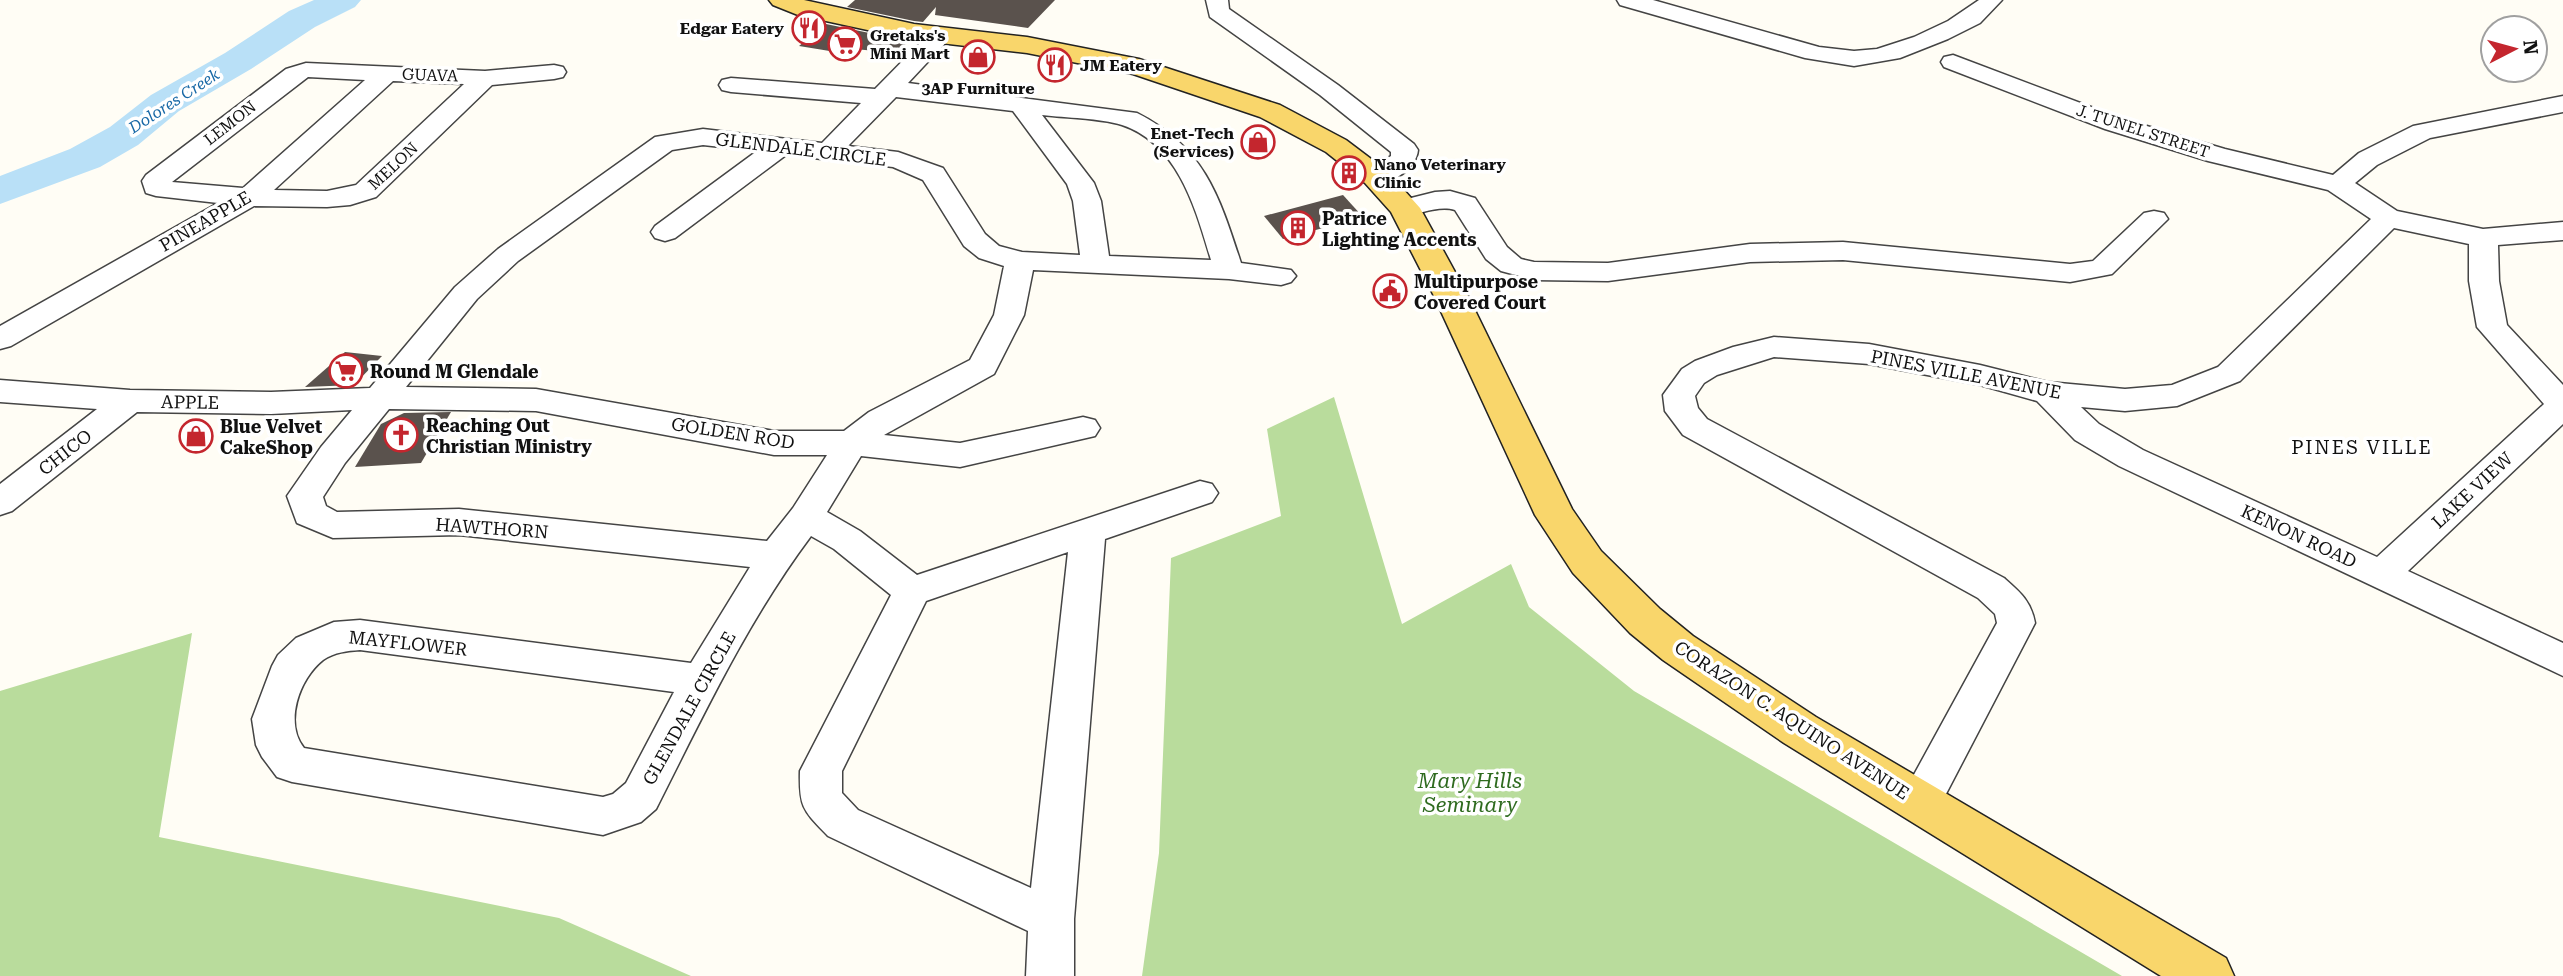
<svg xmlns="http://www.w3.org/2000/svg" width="2563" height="976" font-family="'Roboto Serif',serif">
<rect width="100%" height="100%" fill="#fffdf5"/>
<g fill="#b9dc9c">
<path d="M1334,397l68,227 109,-60 18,43 105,84 488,285h-980l17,-123 12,-295 110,-42 -14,-87z"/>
<path d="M192,633l-33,204 400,81 132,58h-691v-285z"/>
</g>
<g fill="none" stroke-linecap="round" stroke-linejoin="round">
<path fill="#b9e0f7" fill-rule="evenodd" d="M314,0h47l-6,7 -40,20 -64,42 -72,42 -41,34 -38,22 -100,37v-28l70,-27 40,-22 41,-32 74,-42 64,-42z"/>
</g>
<g fill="#5a524d">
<path d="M855,0h200l-27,28 -93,-13 1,-8 -13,15 -9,-1 -67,-14z"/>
<path d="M826,24l82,17 -10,12 -44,-4 -6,5 -49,-8z"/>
<path d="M1343,195l20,22 -80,22 -19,-23z"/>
<path d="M345,352l37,4 -28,29 -49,2z"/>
<path d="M451,412l-30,51 -66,4 26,-43 23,-11z"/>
</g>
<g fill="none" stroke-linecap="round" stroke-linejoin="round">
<defs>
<g id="minor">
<path d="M1206,0h22l1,9 109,76 76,59 4,6c-2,21 -32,38 -52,33l-4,-6 4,-6 25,-15v-4l-71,-57 -110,-78z"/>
<path d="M1617,0h36l166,47 35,4 23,-2 37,-12 34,-16 31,-21h23l-22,23 -32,16 -48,19 -46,8 -49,-8 -185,-53z"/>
<path d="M940,29l8,2 4,5 -44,47 229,30c67,34 82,82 104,150l50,7 5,6 -5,6 -10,3 -52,-6 -196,-9 -9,45 -30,59 -110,61 76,8 123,-26 12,3 5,8 -5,8 -135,31 -99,-11 -34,56 33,19 57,44 283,-94 12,3 6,9 -6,9 -107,37 -31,380v57h-48l2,-45 -200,-95c-25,-26 -29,-28 -28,-65l91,-176 -57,-46 -23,-13c-63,84 -108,180 -155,273l-15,13 -38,13 -311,-53 -15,-5 -15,-20 -6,-12 -4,-26 20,-53 6,-11 18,-17 38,-16 26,-2 331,43 59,-96 -291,-32 -126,3 -36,-15 -10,-27 34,-49 31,-37 -81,4 -134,-2 -125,99 -12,4v-31l97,-75 -97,-7v-22l130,10 141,2 99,-4 85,-101 43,-38 157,-112 48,-8 119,14 39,-40 -130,-11 -9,-2 -3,-5 3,-5 9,-2 144,11 57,-58zM896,97l117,14 54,73 6,17 7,54 -58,-3 -23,-6 -14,-12 -42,-66 -45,-16 -50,-6zM1042,115c24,3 58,3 80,10 57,19 74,85 89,135l-102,-4 -8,-55 -7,-18zM703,145l54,6 -102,75 -4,6 4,6 10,3 10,-3 111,-83 107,12 30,13 41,66 15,12 25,8 -10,49 -24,45 -101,52 -25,19h-70l-238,-42 -130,-2 71,-88 41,-38 154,-111zM389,409l147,2 238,44h53l-34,53 -26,33 -308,-32 -122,3 -11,-6 -3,-9 22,-34zM1068,552l-37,336 -173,-78 -16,-17v-22l84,-170zM360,650l314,42 -48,91 -13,11 -10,3 -299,-49c-20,-25 -5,-69 19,-88 12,-8 24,-9 37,-10z"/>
<path d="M1953,55l170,64 102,30 108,26 26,-22 54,-27 150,-30v16l-133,26 -53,27 -22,18 42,28 86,18 80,-7v18l-65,5 1,36 8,44 56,60v39l-155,147 155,72v33l-444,-210 -44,-26 -38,-39 -57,-16 -111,-21 -95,-7 -57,18 -13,8 -9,13 3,12 9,11 297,159c16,14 27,23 31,45l-100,192 -15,6 -15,-6 -6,-13 98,-179 -2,-9 -17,-16 -295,-163 -18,-24 -2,-16 19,-26 13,-8 38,-14 41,-10 95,7 111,21 68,17 77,7 47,-4 46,-18 153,-148 -43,-29 -120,-29 -103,-32 -161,-62 -3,-5 3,-5zM2394,228l75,16v37l8,46 67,77 -167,153 -234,-107 -44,-26 -18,-17 44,4 52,-5 63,-25z"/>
<path d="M306,63l179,8 69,-6 9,2 3,5 -3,5 -9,2 -62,6 -116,112 -26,8 -23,2 -73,-1 -243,140 -11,3v-23l218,-123 -62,-7 -10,-3 -4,-12 4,-6 140,-106zM308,77l57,3 -122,108 -71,-6zM393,81l71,3 -108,101 -29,6 -53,-1z"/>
<path d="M1450,191l25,7 32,49 14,12 13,3 74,1 142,-19 93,-2 227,22 23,-3 51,-48 10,-2 10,2 4,6 -56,55 -42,8 -227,-22 -93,2 -142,19 -74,-1 -33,-9 -15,-12 -31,-49c-21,-6 -40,9 -60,4l-4,-6 4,-6 40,-10z"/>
</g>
<path id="major" d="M769,0h35l110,24 113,13 112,22 141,46 66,35 41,31 33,37 47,86 105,215 29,42 59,58 33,27 123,81 410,241 8,18h-73l-377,-233 -121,-83 -33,-27 -57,-60 -38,-58 -102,-221 -42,-82 -26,-29 -39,-31 -66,-35 -127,-43 -106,-21 -113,-13 -116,-25 -25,-10z"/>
</defs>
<use href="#minor" stroke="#444" stroke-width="3"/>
<use href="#major" stroke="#222" stroke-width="3"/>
<use href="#minor" fill="#fff" fill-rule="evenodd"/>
<use href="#major" fill="#f9d66b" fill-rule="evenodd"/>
</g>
<defs>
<symbol id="restaurant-ring" viewBox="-11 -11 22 22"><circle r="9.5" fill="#fff" stroke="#c4262e" stroke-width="1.5"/><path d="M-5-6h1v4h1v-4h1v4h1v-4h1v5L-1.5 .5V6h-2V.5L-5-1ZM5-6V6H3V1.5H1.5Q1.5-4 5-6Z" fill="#c4262e"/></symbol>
<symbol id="supermarket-ring" viewBox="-11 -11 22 22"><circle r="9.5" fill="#fff" stroke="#c4262e" stroke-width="1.5"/><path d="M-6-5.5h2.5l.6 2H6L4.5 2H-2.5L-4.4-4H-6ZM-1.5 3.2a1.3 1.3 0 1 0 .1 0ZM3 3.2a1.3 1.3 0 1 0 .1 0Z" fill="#c4262e"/></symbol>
<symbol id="shop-ring" viewBox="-11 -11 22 22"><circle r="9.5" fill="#fff" stroke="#c4262e" stroke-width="1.5"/><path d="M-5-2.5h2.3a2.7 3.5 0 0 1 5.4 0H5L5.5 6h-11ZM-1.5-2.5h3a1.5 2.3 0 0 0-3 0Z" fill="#c4262e"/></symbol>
<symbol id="building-ring" viewBox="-11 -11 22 22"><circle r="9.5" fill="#fff" stroke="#c4262e" stroke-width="1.5"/><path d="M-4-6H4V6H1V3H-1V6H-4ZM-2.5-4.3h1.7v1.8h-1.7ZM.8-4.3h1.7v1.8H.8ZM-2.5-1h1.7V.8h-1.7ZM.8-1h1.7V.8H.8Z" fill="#c4262e"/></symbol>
<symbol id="civic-ring" viewBox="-11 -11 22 22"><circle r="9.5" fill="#fff" stroke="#c4262e" stroke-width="1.5"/><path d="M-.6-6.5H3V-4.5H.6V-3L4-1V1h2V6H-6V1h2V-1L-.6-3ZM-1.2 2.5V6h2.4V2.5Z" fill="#c4262e"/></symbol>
<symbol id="church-ring" viewBox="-11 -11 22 22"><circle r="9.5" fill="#fff" stroke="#c4262e" stroke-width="1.5"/><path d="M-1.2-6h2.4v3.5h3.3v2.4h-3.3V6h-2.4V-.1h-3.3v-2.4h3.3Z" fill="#c4262e"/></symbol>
</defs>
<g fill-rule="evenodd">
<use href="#restaurant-ring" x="790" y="9" width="38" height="38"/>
<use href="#supermarket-ring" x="826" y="25" width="38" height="38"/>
<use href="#shop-ring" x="959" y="38" width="38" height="38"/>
<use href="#restaurant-ring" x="1036" y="46" width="38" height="38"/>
<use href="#shop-ring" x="1239" y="123" width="38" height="38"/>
<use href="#building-ring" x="1330" y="154" width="38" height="38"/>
<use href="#building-ring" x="1279" y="209" width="38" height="38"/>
<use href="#civic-ring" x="1371" y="272" width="38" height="38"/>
<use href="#supermarket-ring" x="327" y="352" width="38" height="38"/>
<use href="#church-ring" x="382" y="416" width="38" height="38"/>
<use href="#shop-ring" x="177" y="417" width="38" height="38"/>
</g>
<g text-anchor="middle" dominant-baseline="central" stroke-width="7" stroke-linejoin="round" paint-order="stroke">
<g font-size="16" font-weight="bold" fill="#111" stroke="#fff" text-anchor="start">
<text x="784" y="28" text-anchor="end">Edgar Eatery</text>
<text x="870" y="35">Gretaks's<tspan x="870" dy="18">Mini Mart</tspan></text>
<text x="1080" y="65">JM Eatery</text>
<text x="978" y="88" text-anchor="middle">3AP Furniture</text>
<text x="1234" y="133" text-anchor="end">Enet-Tech<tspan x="1234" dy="18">(Services)</tspan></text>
<text x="1374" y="164">Nano Veterinary<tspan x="1374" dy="18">Clinic</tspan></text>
</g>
<g font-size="16" fill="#111" stroke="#fff">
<text transform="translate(430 75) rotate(2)">GUAVA</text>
<text transform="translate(230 123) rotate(-38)">LEMON</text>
<text transform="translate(2143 131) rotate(18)">J. TUNEL STREET</text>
<text transform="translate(393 166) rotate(-43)">MELON</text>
</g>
<g font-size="16" font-style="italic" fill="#1768a6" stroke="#fff">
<text transform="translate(174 101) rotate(-33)">Dolores Creek</text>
</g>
<g font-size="18" fill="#111" stroke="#fff">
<text transform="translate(801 149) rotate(7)">GLENDALE CIRCLE</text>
<text transform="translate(205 221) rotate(-30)">PINEAPPLE</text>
<text transform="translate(1966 374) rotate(11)">PINES VILLE AVENUE</text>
<text transform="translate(190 402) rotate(1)">APPLE</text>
<text transform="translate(733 433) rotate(9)">GOLDEN ROD</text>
<text transform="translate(65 452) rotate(-38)">CHICO</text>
<text transform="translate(2472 490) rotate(-43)">LAKE VIEW</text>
<text transform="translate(492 528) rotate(4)">HAWTHORN</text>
<text transform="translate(2299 536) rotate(25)">KENON ROAD</text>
<text transform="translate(408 643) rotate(6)">MAYFLOWER</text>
<text transform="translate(689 708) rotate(-61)">GLENDALE CIRCLE</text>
<text transform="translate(1792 720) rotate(33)">CORAZON C. AQUINO AVENUE</text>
</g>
<g font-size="18" font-weight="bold" fill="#111" stroke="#fff" text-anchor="start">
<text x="1322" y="218">Patrice<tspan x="1322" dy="21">Lighting Accents</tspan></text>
<text x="1414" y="281">Multipurpose<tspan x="1414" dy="21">Covered Court</tspan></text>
<text x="370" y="371">Round M Glendale</text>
<text x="426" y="425">Reaching Out<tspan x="426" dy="21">Christian Ministry</tspan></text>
<text x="220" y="426">Blue Velvet<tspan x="220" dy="21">CakeShop</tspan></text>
</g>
<g font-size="19" letter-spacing="2" fill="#111" stroke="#fff">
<text x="2362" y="447">PINES VILLE</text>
</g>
<g font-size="21" font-style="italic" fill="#2f6b1f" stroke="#fff">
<text x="1470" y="781">Mary Hills<tspan x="1470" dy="24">Seminary</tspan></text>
</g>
</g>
<g transform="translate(2514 49) rotate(84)"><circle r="33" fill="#ffffff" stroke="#a0a0a0" stroke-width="2"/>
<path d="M0-5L12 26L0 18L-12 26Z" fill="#c4262e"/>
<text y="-10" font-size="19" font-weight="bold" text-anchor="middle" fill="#111111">N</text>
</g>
</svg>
